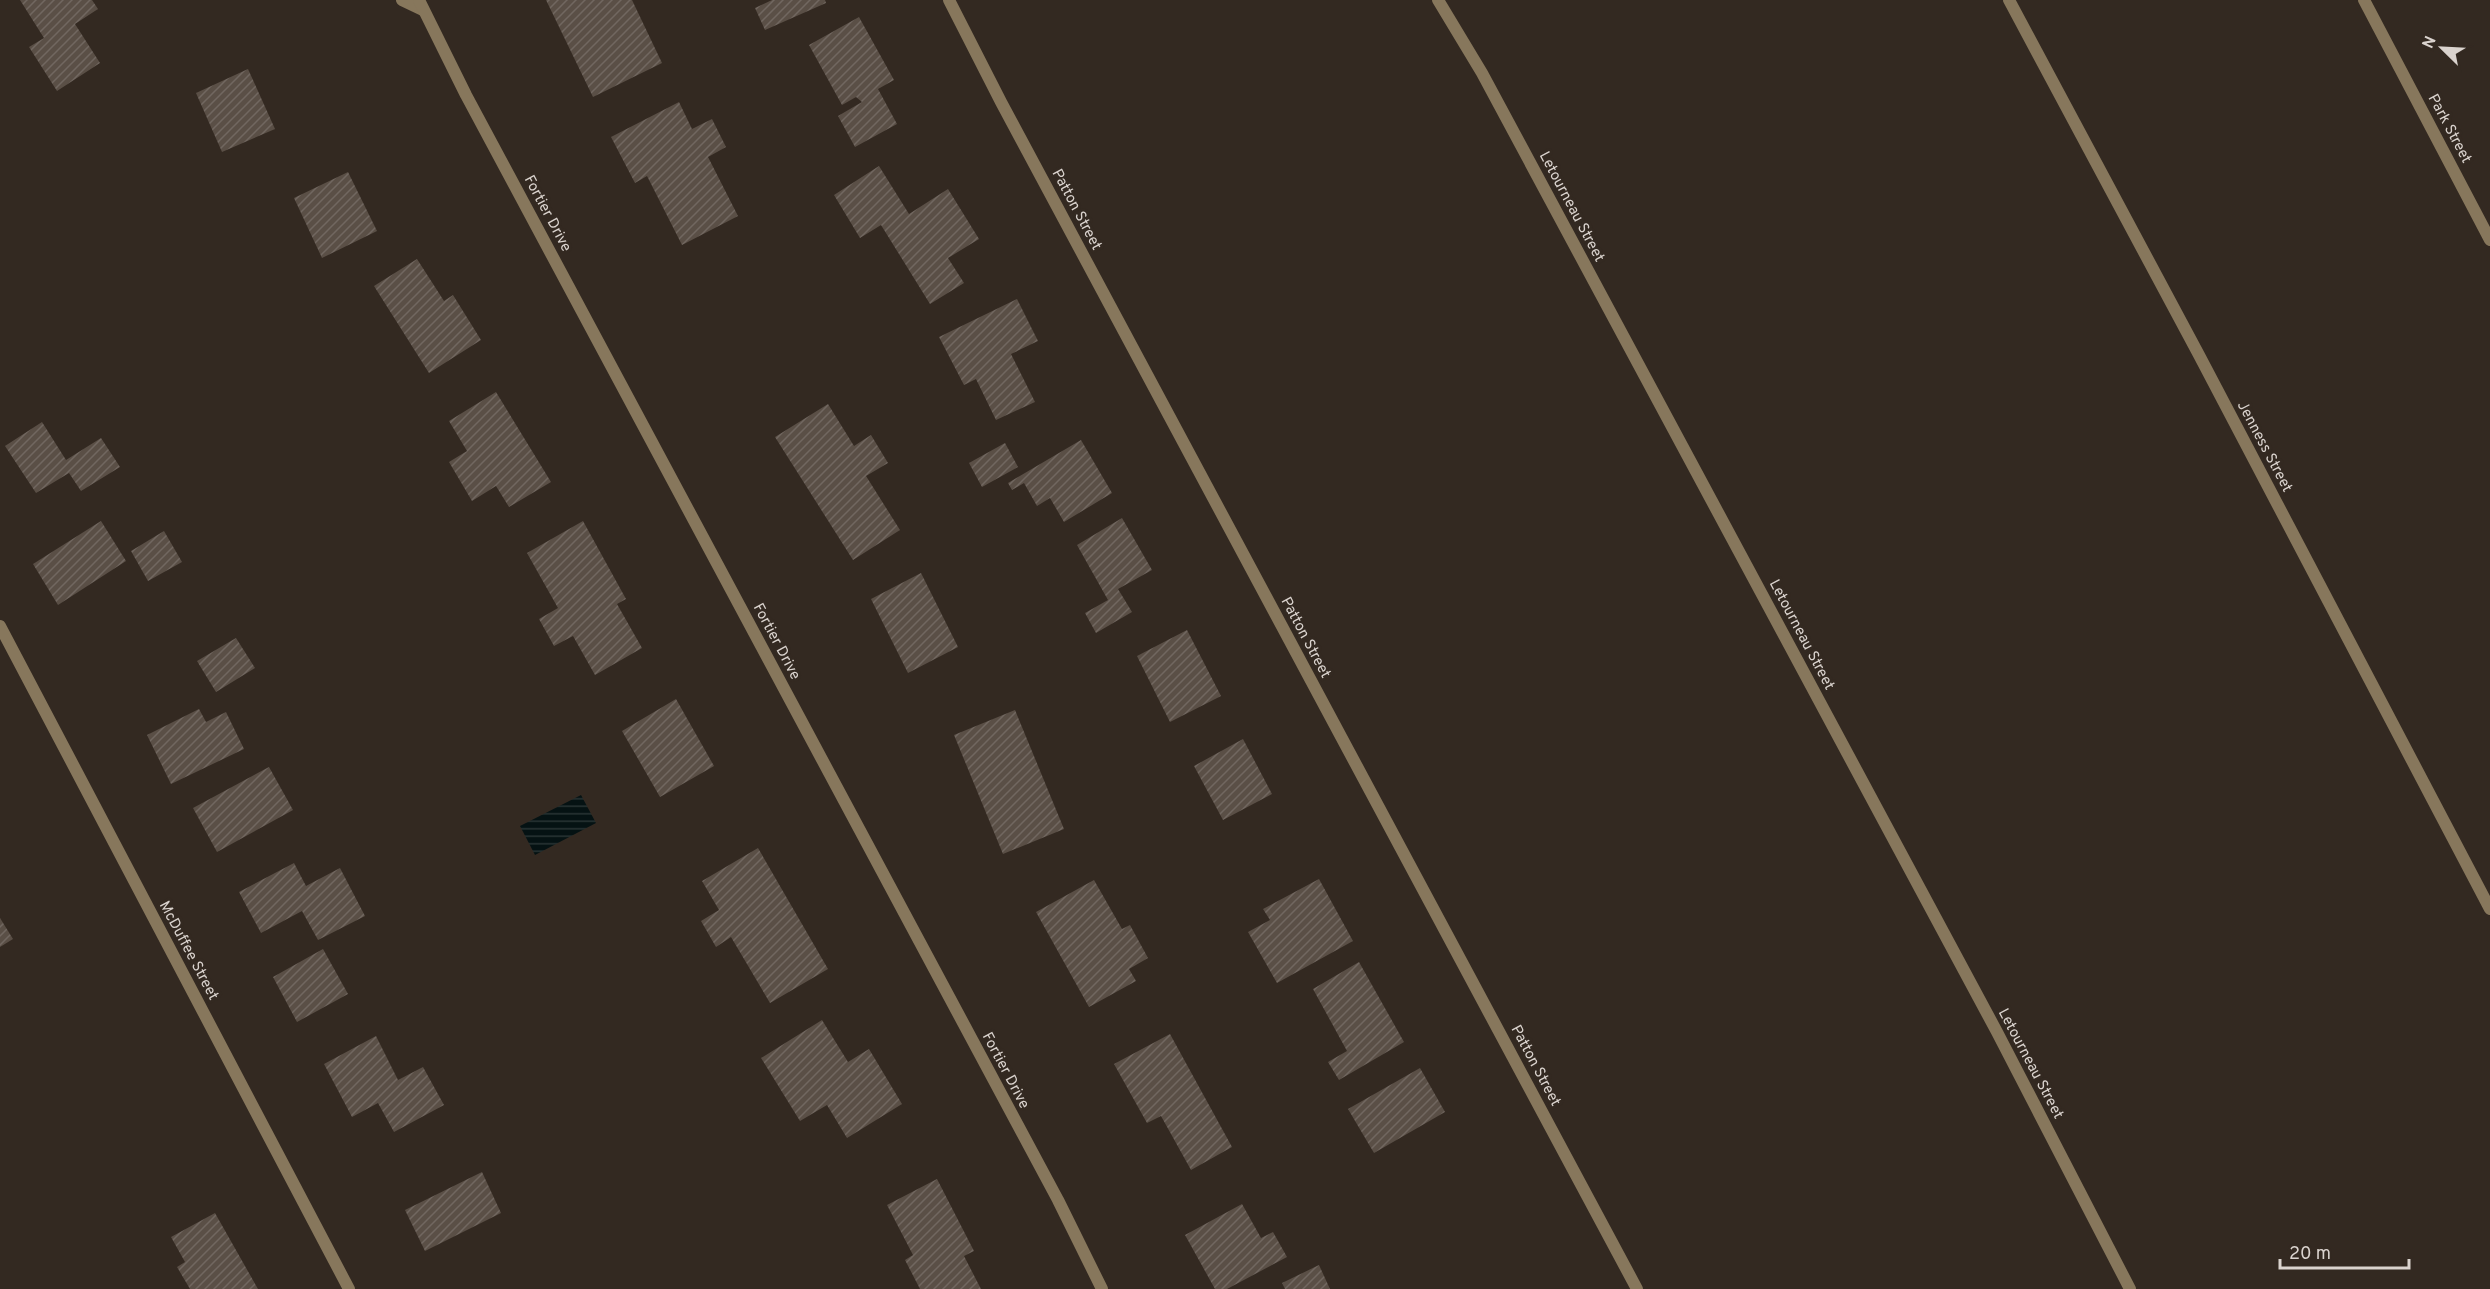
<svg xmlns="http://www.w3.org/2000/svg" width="2490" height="1289" font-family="Overpass,sans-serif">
<defs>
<pattern id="water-rules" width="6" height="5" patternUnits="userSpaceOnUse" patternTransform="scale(1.5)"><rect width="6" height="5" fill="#051213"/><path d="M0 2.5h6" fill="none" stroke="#293434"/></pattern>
<pattern id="building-hatch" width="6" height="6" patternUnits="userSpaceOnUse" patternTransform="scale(1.5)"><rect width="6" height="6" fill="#5a4f46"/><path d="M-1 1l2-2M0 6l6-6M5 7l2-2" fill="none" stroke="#716760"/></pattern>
</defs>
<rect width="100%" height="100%" fill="#332921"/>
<path fill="url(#water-rules)" d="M581,795l15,28 -61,32 -15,-29z"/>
<g fill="url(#building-hatch)">
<path d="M20,0h72l6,9 -23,15 25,39 -43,28 -28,-44 15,-9z"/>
<path d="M546,0h86l30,63 -69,34z"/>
<path d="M772,0h53l1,3 -61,27 -10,-22z"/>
<path d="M859,17l35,63 -16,9 19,35 -42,23 -17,-31 24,-14 -6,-5 -14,8 -33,-60z"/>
<path d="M248,69l27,60 -53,23 -26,-59z"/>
<path d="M679,102l13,27 20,-10 14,28 -18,10 30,59 -56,29 -35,-69 -12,7 -24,-46z"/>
<path d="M879,166l30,48 39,-25 31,50 -31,19 16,25 -34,21 -49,-79 -21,13 -26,-43z"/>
<path d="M348,172l29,59 -55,27 -28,-60z"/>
<path d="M417,259l27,42 9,-6 28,45 -52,33 -55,-87z"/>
<path d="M1017,299l21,42 -27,13 24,48 -39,18 -20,-41 -12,6 -25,-48z"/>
<path d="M496,392l55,90 -42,25 -13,-21 -24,15 -23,-39 18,-11 -18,-30z"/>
<path d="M828,404l26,42 17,-11 17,28 -22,13 34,54 -47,30 -78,-123z"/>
<path d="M42,422l24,38 35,-22 19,29 -39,24 -12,-18 -33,20 -31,-47z"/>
<path d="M1081,440l31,53 -48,29 -14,-24 -13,8 -13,-23 -12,7 -4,-7z"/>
<path d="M1005,443l13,24 -36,20 -13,-24z"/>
<path d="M1122,518l30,52 -34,19 14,23 -36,21 -11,-20 23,-13 -31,-55z"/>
<path d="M101,521l25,40 -68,44 -25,-41z"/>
<path d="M583,521l43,78 -9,5 25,44 -47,27 -22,-39 -19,10 -15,-27 19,-11 -31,-55z"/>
<path d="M164,531l18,31 -34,19 -17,-30z"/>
<path d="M921,573l37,74 -50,26 -37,-74z"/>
<path d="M1187,630l34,66 -51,26 -33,-66z"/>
<path d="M236,638l19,30 -39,24 -19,-31z"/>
<path d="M676,699l38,67 -54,31 -38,-66z"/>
<path d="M199,709l7,13 20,-10 18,37 -73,35 -24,-49z"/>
<path d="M1015,710l49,119 -61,25 -49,-119z"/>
<path d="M1243,739l29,55 -49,26 -29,-54z"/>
<path d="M269,767l24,43 -76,42 -24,-44z"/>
<path d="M758,848l70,121 -58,34 -39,-66 -15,10 -15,-26 18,-11 -17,-29z"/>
<path d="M294,863l12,23 34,-18 25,48 -47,24 -16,-29 -41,22 -22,-41z"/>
<path d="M1319,879l34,62 -76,42 -29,-51 22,-12 -7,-11z"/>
<path d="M1094,880l28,49 8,-4 18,33 -19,11 7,12 -47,26 -53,-95z"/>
<path d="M0,918l13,21 -13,8z"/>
<path d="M323,949l25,45 -51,28 -24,-45z"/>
<path d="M1359,962l45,80 -65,38 -11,-18 19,-11 -34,-62z"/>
<path d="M822,1020l26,42 21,-13 33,55 -55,34 -20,-33 -27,16 -39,-63z"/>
<path d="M1170,1034l62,113 -41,23 -30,-54 -14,7 -33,-59z"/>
<path d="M376,1036l22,44 25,-13 21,38 -50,27 -16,-29 -26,14 -28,-53z"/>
<path d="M1420,1068l25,44 -71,41 -26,-44z"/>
<path d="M482,1172l19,41 -76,38 -20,-41z"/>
<path d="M937,1179l37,72 -10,5 17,33h-61l-15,-29 8,-5 -26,-50z"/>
<path d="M1242,1204l19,34 12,-6 14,25 -60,32h-12l-30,-54z"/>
<path d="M215,1213l43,76h-68l-13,-22 8,-5 -14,-25z"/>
<path d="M1319,1265l11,24h-45l-3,-6z"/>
</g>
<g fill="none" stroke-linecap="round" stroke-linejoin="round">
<g stroke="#87775c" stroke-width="12">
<path d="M402,0l21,10"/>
<path d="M419,0l47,95 592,1105 44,89"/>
<path d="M949,0l52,102 636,1187"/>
<path d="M1438,0l44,73 515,959 133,257"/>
<path d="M2009,0l190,355 291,554"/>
<path d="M2364,0l126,240"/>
<path d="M0,626l349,663"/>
</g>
</g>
<g text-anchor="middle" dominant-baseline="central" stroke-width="6" stroke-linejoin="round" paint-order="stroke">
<g font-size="15" fill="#dad3ce" stroke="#332921">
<text transform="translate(2449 129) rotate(62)">Park Street</text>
<text transform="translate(1571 207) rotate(62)">Letourneau Street</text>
<text transform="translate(1076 210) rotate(62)">Patton Street</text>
<text transform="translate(547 214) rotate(62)">Fortier Drive</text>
<text transform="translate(2264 447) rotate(62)">Jenness Street</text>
<text transform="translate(1801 635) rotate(62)">Letourneau Street</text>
<text transform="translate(1305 638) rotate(62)">Patton Street</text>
<text transform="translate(776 642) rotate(62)">Fortier Drive</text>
<text transform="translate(188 951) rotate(62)">McDuffee Street</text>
<text transform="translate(2030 1064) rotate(62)">Letourneau Street</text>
<text transform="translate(1535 1066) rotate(62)">Patton Street</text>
<text transform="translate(1005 1071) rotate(62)">Fortier Drive</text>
</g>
</g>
<g transform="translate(2442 48) rotate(294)" stroke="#332921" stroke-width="4.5" paint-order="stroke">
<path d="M0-4.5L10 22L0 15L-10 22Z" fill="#dad3ce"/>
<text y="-9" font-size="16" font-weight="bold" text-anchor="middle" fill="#dad3ce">N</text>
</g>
<path d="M2280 1259v9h129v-9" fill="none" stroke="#dad3ce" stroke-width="3"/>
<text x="2289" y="1259" font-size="18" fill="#dad3ce" stroke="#332921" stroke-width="4.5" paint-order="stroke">20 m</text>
</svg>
